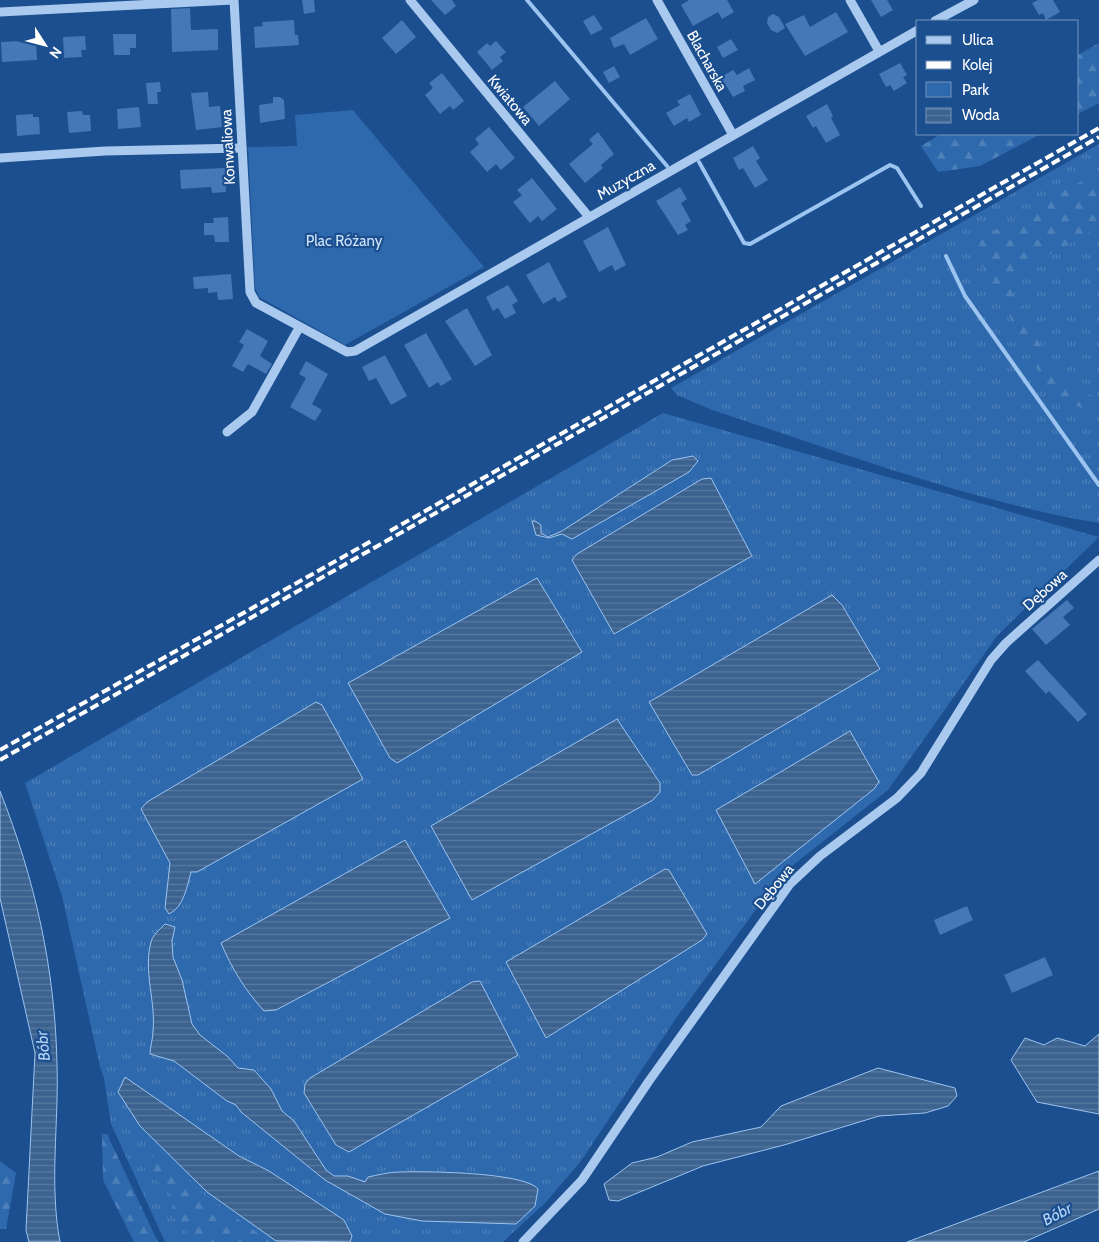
<svg xmlns="http://www.w3.org/2000/svg" width="1099" height="1242" font-family="Cabin,sans-serif">
<defs>
<pattern id="grass-tufts" width="24" height="20" patternUnits="userSpaceOnUse" patternTransform="scale(1.25)"><rect width="24" height="20" fill="#2e69ad"/><path d="M3 7l-1-3M5 7V3M7 7l1-3M15 17l-1-3M17 17v-4M19 17l1-3" fill="none" stroke="#4d80b9"/></pattern>
<pattern id="forest-firs" width="22" height="20" patternUnits="userSpaceOnUse" patternTransform="scale(1.25)"><rect width="22" height="20" fill="#2e69ad"/><path d="M5 1l3.5 6h-7zM16 11l3.5 6h-7z" fill="#4d80b9"/></pattern>
<pattern id="water-rules" width="6" height="5" patternUnits="userSpaceOnUse" patternTransform="scale(1.25)"><rect width="6" height="5" fill="#3c6290"/><path d="M0 2.5h6" fill="none" stroke="#597aa1"/></pattern>
</defs>
<rect width="100%" height="100%" fill="#1b4f8f"/>
<g fill="url(#grass-tufts)">
<path d="M1099,144v379c-131,-22 -261,-72 -387,-113l-35,-15 -6,-7z"/>
<path d="M663,413l436,124 -102,99 -109,154 -106,84 -105,143 -96,144 -35,41 -43,40h-338l-54,-118 -7,-46 -4,-11 -38,-171 -37,-113z"/>
</g>
<g fill="url(#forest-firs)">
<path d="M1099,43v60l-21,11v-59z"/>
<path d="M941,134h100l-61,32 -42,6 -17,-26z"/>
<path d="M1099,171v56l-93,52 50,96 43,25v17l-49,-25 -79,-148z"/>
<path d="M102,1134h5l51,108h-24l-31,-62z"/>
<path d="M157,1151l51,48 63,43h-74l-26,-28 3,-17 -29,-28z"/>
<path d="M0,1161l16,12 -10,56h-6z"/>
</g>
<path fill="#2e69ad" d="M353,110l131,157 -139,78 -86,-48 -4,-9 -7,-141 49,-1 -2,-31z"/>
<g fill="url(#water-rules)" stroke="#9cc4f0">
<path d="M693,456l5,5 -9,11 -117,67 -10,-5 -13,4 -13,-3 -4,-14h3l6,4v8l7,4 14,-6 110,-71z"/>
<path d="M711,478l41,78 -138,78 -42,-74 5,-6 125,-75z"/>
<path d="M537,578l45,74 -185,111 -7,-5 -42,-75z"/>
<path d="M832,595l10,10 38,64 -182,106h-6l-43,-73z"/>
<path d="M316,702l6,3 41,74 -166,93h-6c-4,14 -7,35 -22,42l-4,-6 5,-45 -29,-54 6,-7z"/>
<path d="M617,719l43,64v9l-7,8 -181,100 -41,-74z"/>
<path d="M850,731l29,51 -5,7 -119,95 -39,-74z"/>
<path d="M0,791c35,89 55,177 57,273 2,58 -8,120 3,178h-31l-3,-12 9,-177 -35,-155z"/>
<path d="M405,840l45,78 -174,92 -12,1c-19,-21 -32,-42 -43,-68z"/>
<path d="M665,869l4,1 38,64 -5,6 -156,98 -40,-76z"/>
<path d="M165,924l10,3 -3,14 1,16 9,23 10,44 8,11 27,21 11,12 16,2 17,19 11,22 12,10 32,49 8,6h14l17,6 3,-5c10,-2 21,-5 31,-5 24,-1 125,0 139,17l-3,17 -19,18 -94,-3 -37,-7 -60,-34 -84,-68 -5,-7 -9,-4 -53,-40 -24,-7c0,-8 3,-14 3,-23 3,-29 -10,-60 -2,-89 1,-6 9,-13 14,-18z"/>
<path d="M480,981l38,74 -169,97 -13,-7 -32,-52 1,-9 5,-6 162,-96z"/>
<path d="M1099,1034v80l-62,-12 -26,-42 14,-22 19,7 13,-7 28,8z"/>
<path d="M878,1068l77,20 2,8 -9,10 -23,7 -46,3 -95,29 -81,21 -85,35 -9,-1 -5,-16 28,-21 25,-6 35,-15 69,-15 20,-21z"/>
<path d="M125,1077l114,79 30,15 75,49 8,16 -2,6 -74,-1 -69,-49 -67,-66 -22,-34z"/>
<path d="M1099,1171v38l-75,33h-117z"/>
</g>
<g fill="none" stroke-linecap="round" stroke-linejoin="round">
<g stroke="#9cc4f0" stroke-width="4">
<path d="M527,0l140,166"/>
<path d="M699,162l45,81 6,1 140,-79 7,3 24,38"/>
<path d="M946,256l19,40 134,189"/>
</g>
</g>
<g fill="#4478b7">
<path d="M302,0h12l1,12 -11,2z"/>
<path d="M431,0h21l4,6 -11,9z"/>
<path d="M689,0h38l7,12 -12,7 -4,-7 -25,14 -12,-21z"/>
<path d="M871,0h16l6,10 -12,7z"/>
<path d="M1038,0h15l7,12 -14,8 -3,-7 -4,2 -7,-12z"/>
<path d="M190,8l1,22 27,-1v21l-46,2 -1,-43z"/>
<path d="M836,12l12,20 -43,24 -20,-32 19,-9 6,12z"/>
<path d="M773,14l6,3 6,11 -8,5 -6,-3 -4,-7 1,-6z"/>
<path d="M594,15l9,14 -12,6 -8,-14z"/>
<path d="M646,18l12,21 -28,16 -6,-11 -10,4 -4,-10z"/>
<path d="M294,20l1,15h3l1,10 -44,3 -1,-21 9,-1 -1,-4z"/>
<path d="M402,20l14,17 -20,17 -14,-16z"/>
<path d="M113,34h23v14h-6v7h-16z"/>
<path d="M85,36l1,14h-5l1,7 -18,1 -1,-21z"/>
<path d="M731,39l7,11 -15,8 -6,-11z"/>
<path d="M36,40l1,20 -35,2 -1,-20z"/>
<path d="M496,41l10,11 -6,5 3,4 -11,9 -15,-18 10,-9 3,3z"/>
<path d="M900,63l7,12 -4,2 4,6 -13,8 -4,-6 -4,2 -7,-13z"/>
<path d="M614,66l6,11 -11,6 -6,-11z"/>
<path d="M749,68l6,12 -12,6 2,5 -12,6 -12,-20 12,-7 4,5z"/>
<path d="M442,73l22,28 -11,9 -3,-4 -10,8 -15,-19 8,-7 -4,-5z"/>
<path d="M555,81l15,18 -31,27 -16,-19z"/>
<path d="M160,82l1,10h-4l1,12h-10l-2,-21z"/>
<path d="M208,92l1,15 11,-1 2,21 -26,3 -5,-37z"/>
<path d="M690,94l11,21 -12,7 -2,-4 -13,8 -8,-13 14,-8 -3,-4z"/>
<path d="M273,97h7l4,3 1,19 -25,4 -1,-18 14,-2z"/>
<path d="M827,104l6,12 -2,2 9,17 -14,8 -10,-17 -3,2 -7,-12z"/>
<path d="M139,107l2,20 -23,2 -1,-20z"/>
<path d="M82,111l1,4h7l1,16 -22,2 -2,-21z"/>
<path d="M33,114v3h6l1,17 -23,2 -1,-21z"/>
<path d="M489,127l26,31 -14,12 -5,-6 -9,8 -17,-20 9,-8 -4,-5z"/>
<path d="M598,132l16,22 -13,11 2,3 -18,15 -16,-19 24,-20 -4,-4z"/>
<path d="M753,146l7,12 -4,3 12,19 -13,8 -12,-20 -4,2 -6,-12z"/>
<path d="M225,168l1,24 -14,1 -1,-6 -30,2 -1,-19z"/>
<path d="M532,178l25,31 -15,12 -4,-5 -8,7 -17,-21 9,-7 -5,-5z"/>
<path d="M680,187l7,12 -6,4 10,18 -6,4 3,5 -10,5 -22,-34z"/>
<path d="M228,217l1,25h-14l-1,-7h-10v-12h10l-1,-5z"/>
<path d="M608,227l18,38 -11,6 -3,-6 -13,7 -16,-31z"/>
<path d="M549,262l18,35 -9,5 -3,-5 -12,7 -17,-29z"/>
<path d="M231,274l2,25 -15,1 -1,-8 -9,1v-5l-14,1 -1,-12z"/>
<path d="M508,285l10,16 -6,4 4,8 -11,6 -7,-11 -5,3 -7,-14z"/>
<path d="M467,308l25,47 -17,11 -30,-45z"/>
<path d="M247,329l21,12 -8,15 12,8 -6,10 -18,-10 -5,8 -11,-6 12,-21 -5,-3z"/>
<path d="M426,333l26,46 -11,7 -3,-4 -9,6 -25,-43z"/>
<path d="M385,355l22,41 -16,9 -15,-27 -7,3 -7,-14z"/>
<path d="M306,361l22,13 -16,30 10,6 -7,11 -25,-14 16,-29 -7,-4z"/>
<path d="M1067,600l7,8 -11,9 7,8 -24,20 -14,-16z"/>
<path d="M1038,660l49,54 -9,8 -29,-31 -3,3 -21,-23z"/>
<path d="M967,906l6,14 -33,15 -6,-15z"/>
<path d="M1045,957l8,18 -41,18 -8,-18z"/>
</g>
<g fill="none" stroke-linecap="round" stroke-linejoin="round">
<g stroke="#a9c9ee" stroke-width="9">
<path d="M234,0l16,292 6,11 91,49 8,-1 563,-321"/>
<path d="M410,0l179,217"/>
<path d="M657,0l76,135"/>
<path d="M850,0l29,51"/>
<path d="M0,12l233,-12"/>
<path d="M935,21l39,-21"/>
<path d="M0,158l105,-7 137,-3"/>
<path d="M227,432l25,-20 47,-84"/>
<path d="M523,1242l59,-62 67,-99 141,-197 30,-28 77,-58 24,-25 70,-113 15,-17 93,-83"/>
</g>
<g stroke="#fff" stroke-width="4" stroke-dasharray="9 4" stroke-linecap="butt">
<path d="M390,531l709,-403"/>
<path d="M0,750l373,-210"/>
<path d="M0,760l1099,-623"/>
</g>
</g>
<g text-anchor="middle" dominant-baseline="central" stroke-width="4.5" stroke-linejoin="round" paint-order="stroke">
<g font-size="15" fill="#fff" stroke="#1b4f8f">
<text transform="translate(707 61) rotate(61)">Blacharska</text>
<text transform="translate(510 100) rotate(50)">Kwiatowa</text>
<text transform="translate(228 147) rotate(-93)">Konwaliowa</text>
<text transform="translate(626 180) rotate(-30)">Muzyczna</text>
<text transform="translate(1045 590) rotate(-42)">Dębowa</text>
<text transform="translate(774 887) rotate(-51)">Dębowa</text>
</g>
<g font-size="15" fill="#cfe3fa" stroke="#1b4f8f">
<text x="344" y="241">Plac Różany</text>
</g>
<g font-size="16" font-style="italic" fill="#b5d3f5" stroke="#1b4f8f">
<text transform="translate(43 1046) rotate(-96)">Bóbr</text>
<text transform="translate(1057 1214) rotate(-28)">Bóbr</text>
</g>
</g>
<rect x="916" y="20" width="162" height="115" fill="#1b4f8f" stroke="#7695bc"/>
<rect x="926" y="36" width="25" height="8" fill="#a9c9ee" stroke="#7695bc"/>
<text x="962" y="45" font-size="15" fill="#ffffff">Ulica</text>
<rect x="926" y="61" width="25" height="8" fill="#ffffff" stroke="#7695bc"/>
<text x="962" y="70" font-size="15" fill="#ffffff">Kolej</text>
<rect x="926" y="82" width="25" height="15" fill="#2e69ad" stroke="#7695bc"/>
<text x="962" y="95" font-size="15" fill="#ffffff">Park</text>
<rect x="926" y="108" width="25" height="15" fill="url(#water-rules)" stroke="#7695bc"/>
<text x="962" y="120" font-size="15" fill="#ffffff">Woda</text>
<g transform="translate(45 45) rotate(126)" stroke="#1b4f8f" stroke-width="4" paint-order="stroke">
<path d="M0-4L9 19L0 12L-9 19Z" fill="#ffffff"/>
<text y="-8" font-size="14" font-weight="bold" text-anchor="middle" fill="#ffffff">N</text>
</g>
</svg>
